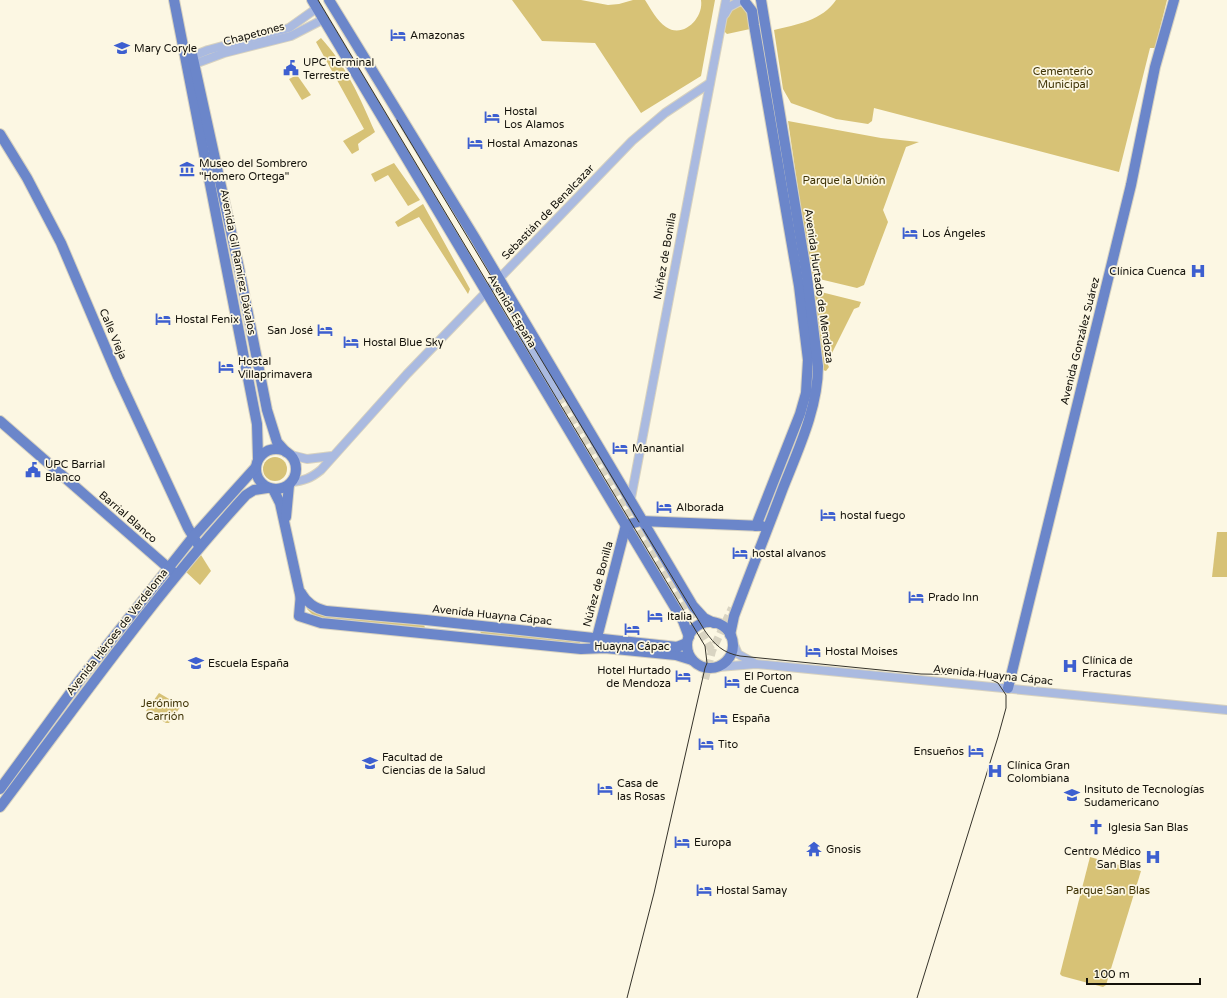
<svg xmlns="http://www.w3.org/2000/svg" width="1227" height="998" font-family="'Varela Round',sans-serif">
<rect width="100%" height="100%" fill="#fcf7e3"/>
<g fill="#d7c276">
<path d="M512,0h69l27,5 11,-1 14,-4h12c6,9 12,21 21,27 17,12 38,-9 35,-27h14l-14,76 -60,37 -46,-70 -53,-2z"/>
<path d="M836,0h331l-12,48h-5l-31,124 -245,-64 -2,13 -4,3 -32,-5 -45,-16 -8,-14 -9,-59c22,-5 49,-10 62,-30z"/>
<path d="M737,6c13,0 12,13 13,23l-23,5 -3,-3 4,-19z"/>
<path d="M321,38c25,27 39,60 54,94 -6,5 -12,7 -17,12l1,6 -7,4 -9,-13 21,-12 -48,-87z"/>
<path d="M297,75l14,20 -9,5 -13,-21z"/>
<path d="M788,121l93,17 38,4 -13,5 -23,63 5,12 -24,63 -7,3 -46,-11z"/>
<path d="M394,163l26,37 -12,6 -20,-31 -13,7 -4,-8z"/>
<path d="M423,204l47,85 -2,5 -49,-77 -21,10 -3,-5z"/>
<path d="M817,291l44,11 -2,5 -5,2 -27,54 2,4 -3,4 -3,-1 -9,-76z"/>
<circle cx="275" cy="469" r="12"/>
<path d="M1217,532h10v45h-15z"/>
<path d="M201,555l10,16 -11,14 -15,-14z"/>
<path d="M305,602l4,5 115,16 1,6 -109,-11 -9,-9z"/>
<path d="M481,630l99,12v4l-100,-11z"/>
<path d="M159,693l22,13 -12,17h-3l-20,-12z"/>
<path d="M1090,857l51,14 -35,114 -3,2 -41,-11 -2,-2z"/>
</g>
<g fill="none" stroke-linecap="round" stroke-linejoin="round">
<g stroke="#d9d4c2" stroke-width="8" stroke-dasharray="8 4" stroke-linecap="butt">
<path d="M559,396l153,255"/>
<path d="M705,679l7,-28 20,-43"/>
</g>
<defs>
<g id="minor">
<path d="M725,14l4,-7 11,-6"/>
<path d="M188,58l20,-8 81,-22 28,-20"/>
<path d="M189,66l35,-13 67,-17 33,-17"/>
<path d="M513,309l13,31 33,56"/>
<path d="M291,455l16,4 25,-3"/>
<path d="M291,482c13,-1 20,-4 30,-12l86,-96 225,-233 33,-28 45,-30"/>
<path d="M630,503l96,-503"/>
<path d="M732,640l6,14 16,9"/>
<path d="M718,667l38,-3 471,46"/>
</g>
<g id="major">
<path d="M174,0l83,424 1,34"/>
<path d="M312,0l320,536 51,85 6,16"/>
<path d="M329,0l146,238 218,368 11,12 10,5"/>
<path d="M745,2l7,9 2,14 45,261 9,74 -2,33 -6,21 -44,112"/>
<path d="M192,54l47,214 28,142 10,32 9,10"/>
<path d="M0,134l27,44 34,65 57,134 70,151 11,18"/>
<path d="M0,421l173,151"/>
<circle cx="276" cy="469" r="20"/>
<path d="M273,489l7,14 21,96"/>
<path d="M286,517l3,-32"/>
<path d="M301,593l-2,23 22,7 260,26 24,-1 71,7 16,5"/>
<path d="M301,593c6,10 13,15 25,18l100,9 251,27 10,-4"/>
<circle cx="710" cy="645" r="23"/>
<path d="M730,635l4,-19c16,-43 33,-85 49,-128 15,-38 35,-80 35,-122l-11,-89 -46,-277"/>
<path d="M595,645l31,-120 15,-4 121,5"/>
<path d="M1008,688l123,-503 24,-118 19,-67"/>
<path d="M0,789l82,-112 111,-140 62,-69"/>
<path d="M0,807c80,-106 156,-214 246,-312l8,-5 13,-2"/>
</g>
</defs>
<use href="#minor" stroke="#d7d2c0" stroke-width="10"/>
<use href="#major" stroke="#d7d2c0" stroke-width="12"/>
<use href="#minor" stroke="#aabae0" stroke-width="8"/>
<use href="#major" stroke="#6b86ca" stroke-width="10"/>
<g stroke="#35332a" stroke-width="1">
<path d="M318,0l387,646 2,17 -2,5 -51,225 -27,105"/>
<path d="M397,120l242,402"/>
<path d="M643,529l62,102c10,14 18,22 35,25l181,18 61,1 16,8 8,12v13l-8,29 -81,261"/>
</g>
</g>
<defs>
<symbol id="hotel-bare" viewBox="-9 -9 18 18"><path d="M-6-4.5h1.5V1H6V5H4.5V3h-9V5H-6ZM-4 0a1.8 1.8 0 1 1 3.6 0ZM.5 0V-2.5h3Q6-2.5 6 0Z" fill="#3d5fd0" stroke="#fcf7e3" stroke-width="2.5" paint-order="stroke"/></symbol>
<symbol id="school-bare" viewBox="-9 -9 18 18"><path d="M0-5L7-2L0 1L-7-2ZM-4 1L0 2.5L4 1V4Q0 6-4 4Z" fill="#3d5fd0" stroke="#fcf7e3" stroke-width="2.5" paint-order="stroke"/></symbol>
<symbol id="civic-bare" viewBox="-9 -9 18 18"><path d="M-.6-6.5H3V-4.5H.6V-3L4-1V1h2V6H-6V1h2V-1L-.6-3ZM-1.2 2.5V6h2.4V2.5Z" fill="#3d5fd0" stroke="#fcf7e3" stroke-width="2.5" paint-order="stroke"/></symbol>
<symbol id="museum-bare" viewBox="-9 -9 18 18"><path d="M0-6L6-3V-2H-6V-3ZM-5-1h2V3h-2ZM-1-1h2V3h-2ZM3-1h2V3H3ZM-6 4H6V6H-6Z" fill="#3d5fd0" stroke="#fcf7e3" stroke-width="2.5" paint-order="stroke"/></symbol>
<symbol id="hospital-bare" viewBox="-9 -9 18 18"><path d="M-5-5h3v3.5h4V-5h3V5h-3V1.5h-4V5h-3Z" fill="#3d5fd0" stroke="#fcf7e3" stroke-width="2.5" paint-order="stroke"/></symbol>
<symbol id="university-bare" viewBox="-9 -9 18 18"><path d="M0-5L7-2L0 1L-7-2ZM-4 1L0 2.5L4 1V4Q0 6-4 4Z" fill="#3d5fd0" stroke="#fcf7e3" stroke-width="2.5" paint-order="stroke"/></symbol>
<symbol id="church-bare" viewBox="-9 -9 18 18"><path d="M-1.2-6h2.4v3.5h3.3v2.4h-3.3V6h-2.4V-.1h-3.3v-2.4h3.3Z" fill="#3d5fd0" stroke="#fcf7e3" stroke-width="2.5" paint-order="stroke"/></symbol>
<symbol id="temple-bare" viewBox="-9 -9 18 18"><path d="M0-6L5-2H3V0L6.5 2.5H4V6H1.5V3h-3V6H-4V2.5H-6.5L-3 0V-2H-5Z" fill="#3d5fd0" stroke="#fcf7e3" stroke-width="2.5" paint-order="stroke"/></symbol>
</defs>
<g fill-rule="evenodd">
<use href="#hotel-bare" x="387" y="24" width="22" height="22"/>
<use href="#school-bare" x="111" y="37" width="22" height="22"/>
<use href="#civic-bare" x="280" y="57" width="22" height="22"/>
<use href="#hotel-bare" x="481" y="106" width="22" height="22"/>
<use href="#hotel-bare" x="464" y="132" width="22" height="22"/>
<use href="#museum-bare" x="176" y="158" width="22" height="22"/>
<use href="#hotel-bare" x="899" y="222" width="22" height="22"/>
<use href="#hospital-bare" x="1187" y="260" width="22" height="22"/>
<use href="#hotel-bare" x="152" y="308" width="22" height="22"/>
<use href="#hotel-bare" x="314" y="319" width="22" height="22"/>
<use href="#hotel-bare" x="340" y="331" width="22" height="22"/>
<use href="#hotel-bare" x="215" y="356" width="22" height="22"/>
<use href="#hotel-bare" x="609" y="437" width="22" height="22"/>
<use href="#civic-bare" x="22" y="459" width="22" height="22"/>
<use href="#hotel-bare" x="653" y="496" width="22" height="22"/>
<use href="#hotel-bare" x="817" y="504" width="22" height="22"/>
<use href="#hotel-bare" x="729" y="542" width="22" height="22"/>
<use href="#hotel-bare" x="905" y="586" width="22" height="22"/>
<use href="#hotel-bare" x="644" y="605" width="22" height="22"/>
<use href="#hotel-bare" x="621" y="618" width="22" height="22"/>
<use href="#hotel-bare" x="802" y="640" width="22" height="22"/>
<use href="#school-bare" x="185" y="652" width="22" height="22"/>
<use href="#hospital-bare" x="1059" y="655" width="22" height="22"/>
<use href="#hotel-bare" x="672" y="665" width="22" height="22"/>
<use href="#hotel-bare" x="721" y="671" width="22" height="22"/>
<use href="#hotel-bare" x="709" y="707" width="22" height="22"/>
<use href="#hotel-bare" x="695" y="733" width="22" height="22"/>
<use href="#hotel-bare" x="965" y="740" width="22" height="22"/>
<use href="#university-bare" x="359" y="752" width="22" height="22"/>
<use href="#hospital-bare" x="984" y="760" width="22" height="22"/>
<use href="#hotel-bare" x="594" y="778" width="22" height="22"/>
<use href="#university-bare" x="1061" y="784" width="22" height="22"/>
<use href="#church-bare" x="1085" y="816" width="22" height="22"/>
<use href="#hotel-bare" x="671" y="831" width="22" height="22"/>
<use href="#temple-bare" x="803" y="838" width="22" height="22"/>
<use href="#hospital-bare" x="1142" y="846" width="22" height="22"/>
<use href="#hotel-bare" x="693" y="879" width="22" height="22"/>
</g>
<g text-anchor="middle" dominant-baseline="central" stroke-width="3.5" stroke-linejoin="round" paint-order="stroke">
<g font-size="11" fill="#13110a" stroke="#fcf7e3">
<text transform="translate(254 34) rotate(-15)">Chapetones</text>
<text transform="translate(548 212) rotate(-46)">Sebastián de Benalcazar</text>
<text transform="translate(665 256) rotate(-80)">Núñez de Bonilla</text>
<text transform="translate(238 262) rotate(79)">Avenida Gil Ramírez Dávalos</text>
<text transform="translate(819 286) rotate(82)">Avenida Hurtado de Mendoza</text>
<text transform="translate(512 311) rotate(59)">Avenida España</text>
<text transform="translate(113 334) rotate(67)">Calle Vieja</text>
<text transform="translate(1080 341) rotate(-76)">Avenida González Suárez</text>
<text transform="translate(128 517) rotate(41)">Barrial Blanco</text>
<text transform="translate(598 584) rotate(-75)">Núñez de Bonilla</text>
<text transform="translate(492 615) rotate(6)">Avenida Huayna Cápac</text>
<text transform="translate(117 632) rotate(-52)">Avenida Héroes de Verdeloma</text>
<text transform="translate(993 675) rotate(6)">Avenida Huayna Cápac</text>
</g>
<g font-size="11" fill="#13110a" stroke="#fcf7e3" text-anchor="start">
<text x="410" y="35">Amazonas</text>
<text x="134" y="48">Mary Coryle</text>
<text x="303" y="62">UPC Terminal<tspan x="303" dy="13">Terrestre</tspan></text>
<text x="504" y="111">Hostal<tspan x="504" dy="13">Los Alamos</tspan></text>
<text x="487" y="143">Hostal Amazonas</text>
<text x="199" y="163">Museo del Sombrero<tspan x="199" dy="13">"Homero Ortega"</tspan></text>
<text x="922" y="233">Los Ángeles</text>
<text x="1186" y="271" text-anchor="end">Clínica Cuenca</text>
<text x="175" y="319">Hostal Fenix</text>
<text x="313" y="330" text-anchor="end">San José</text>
<text x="363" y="342">Hostal Blue Sky</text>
<text x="238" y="361">Hostal<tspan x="238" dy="13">Villaprimavera</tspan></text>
<text x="632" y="448">Manantial</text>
<text x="45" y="464">UPC Barrial<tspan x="45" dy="13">Blanco</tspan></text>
<text x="676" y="507">Alborada</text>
<text x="840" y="515">hostal fuego</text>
<text x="752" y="553">hostal alvanos</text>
<text x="928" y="597">Prado Inn</text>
<text x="667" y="616">Italia</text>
<text x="632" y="646" text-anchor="middle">Huayna Cápac</text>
<text x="825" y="651">Hostal Moises</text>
<text x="1082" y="660">Clínica de<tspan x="1082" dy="13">Fracturas</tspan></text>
<text x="208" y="663">Escuela España</text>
<text x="671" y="670" text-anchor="end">Hotel Hurtado<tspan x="671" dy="13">de Mendoza</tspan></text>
<text x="744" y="676">El Porton<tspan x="744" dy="13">de Cuenca</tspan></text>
<text x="732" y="718">España</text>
<text x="718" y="744">Tito</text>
<text x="964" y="751" text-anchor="end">Ensueños</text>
<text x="382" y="757">Facultad de<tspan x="382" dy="13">Ciencias de la Salud</tspan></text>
<text x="1007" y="765">Clínica Gran<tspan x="1007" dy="13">Colombiana</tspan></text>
<text x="617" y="783">Casa de<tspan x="617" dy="13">las Rosas</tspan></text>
<text x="1084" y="789">Insituto de Tecnologías<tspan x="1084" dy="13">Sudamericano</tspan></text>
<text x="1108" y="827">Iglesia San Blas</text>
<text x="694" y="842">Europa</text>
<text x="826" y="849">Gnosis</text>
<text x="1141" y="851" text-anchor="end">Centro Médico<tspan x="1141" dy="13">San Blas</tspan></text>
<text x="716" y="890">Hostal Samay</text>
</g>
<g font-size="11" fill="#3f3305" stroke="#fcf7e3">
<text x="1063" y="71">Cementerio<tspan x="1063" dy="13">Municipal</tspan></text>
<text x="844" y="180">Parque la Unión</text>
<text x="165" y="703">Jerónimo<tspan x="165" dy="13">Carrión</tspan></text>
<text x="1108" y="890">Parque San Blas</text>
</g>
</g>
<path d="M1087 978v6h113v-6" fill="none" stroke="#13110a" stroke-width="2"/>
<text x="1093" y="978" font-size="12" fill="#13110a" stroke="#fcf7e3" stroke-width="3" paint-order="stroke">100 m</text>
</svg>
